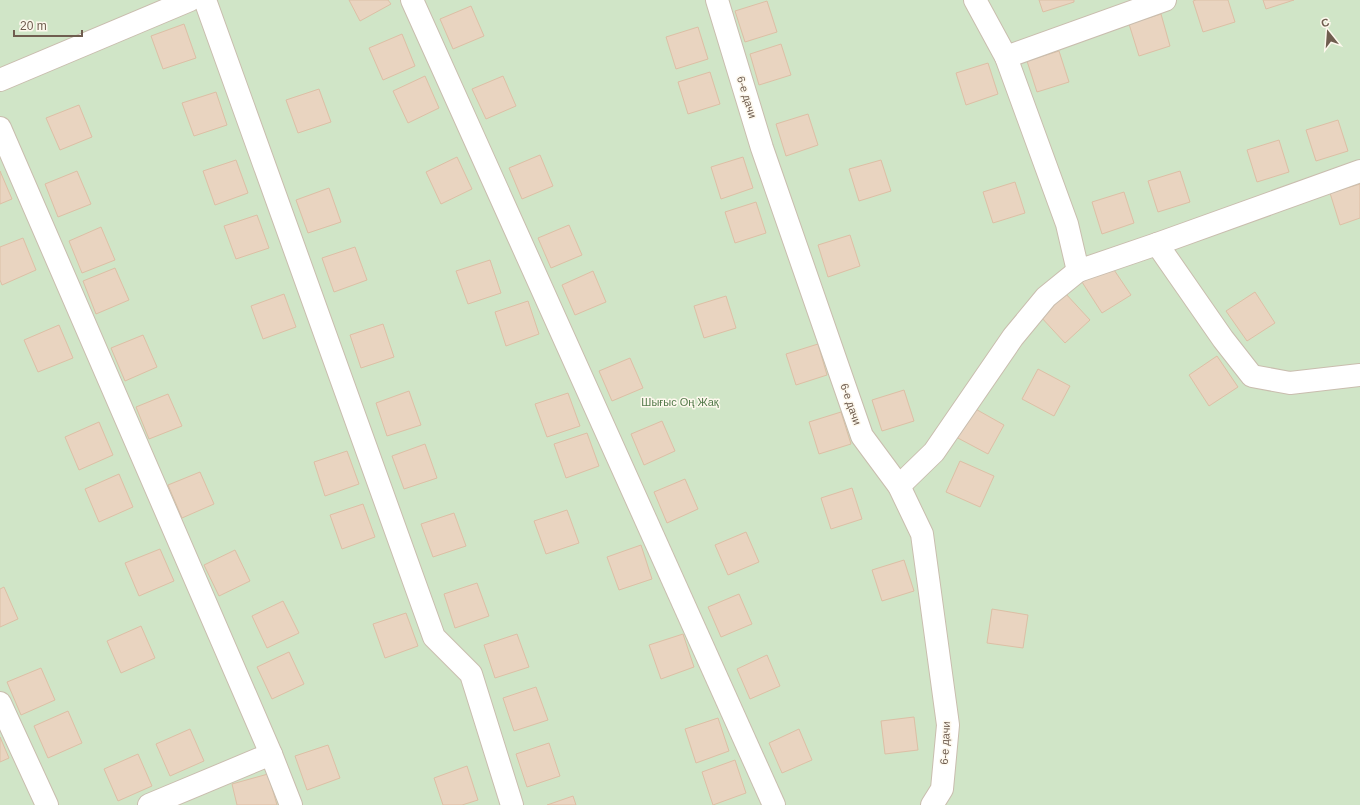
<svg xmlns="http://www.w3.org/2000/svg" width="1360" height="805" font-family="Helvetica,sans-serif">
<rect width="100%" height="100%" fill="#f9f4e7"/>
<rect fill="#d0e5c7" x="0" y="0" width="1360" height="805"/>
<g fill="#e9d4c0" stroke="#dcbfa5">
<path d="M349,0h39l3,4 -31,17z"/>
<path d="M1039,0h35v2l-31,10z"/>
<path d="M1196,0h32l7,22 -32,10 -10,-31z"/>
<path d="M1263,0h31l-28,9z"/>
<path d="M767,1l10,31 -32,10 -10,-31z"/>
<path d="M471,6l13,30 -31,13 -13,-30z"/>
<path d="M1161,14l9,32 -31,10 -10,-32z"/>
<path d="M184,24l12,34 -33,11 -12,-33z"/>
<path d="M698,27l10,32 -32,10 -10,-32z"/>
<path d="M402,34l13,32 -32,14 -14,-32z"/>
<path d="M781,44l10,31 -32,10 -9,-31z"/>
<path d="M1059,51l10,31 -32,10 -10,-31z"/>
<path d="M988,63l10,31 -32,11 -10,-32z"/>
<path d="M710,72l10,32 -32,10 -10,-32z"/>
<path d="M425,76l14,32 -31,15 -15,-32z"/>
<path d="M503,76l13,30 -30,13 -14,-30z"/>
<path d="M319,89l12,33 -33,11 -12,-33z"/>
<path d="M216,92l11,33 -33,11 -12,-33z"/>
<path d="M79,105l13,32 -32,13 -14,-32z"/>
<path d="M808,114l10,31 -32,11 -10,-32z"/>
<path d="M1338,120l10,31 -32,10 -10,-31z"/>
<path d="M1279,140l10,32 -32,10 -10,-32z"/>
<path d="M540,155l13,31 -31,13 -13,-31z"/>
<path d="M457,157l15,32 -31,15 -15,-32z"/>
<path d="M743,157l10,31 -32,11 -10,-32z"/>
<path d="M236,160l12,33 -33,12 -12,-34z"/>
<path d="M881,160l10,31 -32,10 -10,-32z"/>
<path d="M0,171l12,28 -12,5z"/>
<path d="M77,171l14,33 -33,13 -13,-33z"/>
<path d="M1180,171l10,31 -32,10 -10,-31z"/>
<path d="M1015,182l10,31 -32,10 -10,-31z"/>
<path d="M1360,184v34l-20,7 -10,-32z"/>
<path d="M329,188l12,34 -33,11 -12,-33z"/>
<path d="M1124,192l10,31 -32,11 -10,-32z"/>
<path d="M756,202l10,31 -31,10 -10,-31z"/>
<path d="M257,215l12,33 -33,11 -12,-33z"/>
<path d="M569,225l13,30 -31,13 -13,-30z"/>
<path d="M101,227l14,33 -33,13 -13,-32z"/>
<path d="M850,235l10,31 -32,11 -10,-32z"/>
<path d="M23,238l13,32 -34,15 -2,-5v-33z"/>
<path d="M355,247l12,33 -33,12 -12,-34z"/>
<path d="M490,260l11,33 -33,11 -12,-33z"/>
<path d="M1110,264l21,31 -29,18 -20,-31z"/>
<path d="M115,268l14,32 -33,14 -13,-33z"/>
<path d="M593,271l13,31 -31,13 -13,-30z"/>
<path d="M1255,292l20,31 -28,18 -21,-30z"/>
<path d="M1065,293l25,27 -25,23 -25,-27z"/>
<path d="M284,294l12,33 -33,12 -12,-33z"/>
<path d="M726,296l10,32 -32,10 -10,-32z"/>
<path d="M528,301l11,33 -33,12 -11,-34z"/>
<path d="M383,324l11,33 -33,11 -11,-33z"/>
<path d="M59,325l14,33 -35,14 -14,-32z"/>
<path d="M143,335l14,32 -32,14 -14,-33z"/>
<path d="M818,344l9,31 -31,10 -10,-31z"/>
<path d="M1217,356l21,31 -29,19 -20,-31z"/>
<path d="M630,358l13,30 -31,13 -13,-30z"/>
<path d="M1038,369l32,17 -16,30 -32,-17z"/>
<path d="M904,390l10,31 -32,10 -10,-31z"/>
<path d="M409,391l12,34 -34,11 -11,-33z"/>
<path d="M568,393l12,33 -33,11 -12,-33z"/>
<path d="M168,394l14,32 -33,13 -13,-32z"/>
<path d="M972,407l32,18 -16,29 -32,-17z"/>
<path d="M841,412l10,32 -32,10 -10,-32z"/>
<path d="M662,421l13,30 -31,14 -13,-31z"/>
<path d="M99,422l14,33 -34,15 -14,-33z"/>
<path d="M587,433l12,33 -33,12 -12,-34z"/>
<path d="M425,444l12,34 -33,11 -12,-33z"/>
<path d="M347,451l12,33 -34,12 -11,-34z"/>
<path d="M960,461l34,15 -14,31 -34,-15z"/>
<path d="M200,472l14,32 -32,14 -14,-33z"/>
<path d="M119,474l14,33 -34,15 -14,-33z"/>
<path d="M685,479l13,30 -31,14 -13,-31z"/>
<path d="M852,488l10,31 -31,10 -10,-31z"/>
<path d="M363,504l12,33 -33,12 -12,-34z"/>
<path d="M567,510l12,33 -33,11 -12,-33z"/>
<path d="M454,513l12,33 -33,11 -12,-33z"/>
<path d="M746,532l13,30 -31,13 -13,-30z"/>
<path d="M641,545l11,34 -33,11 -12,-33z"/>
<path d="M160,549l14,32 -35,15 -14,-33z"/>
<path d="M235,550l15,31 -31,15 -15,-31z"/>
<path d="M904,560l10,31 -32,10 -10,-31z"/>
<path d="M477,583l12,33 -34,12 -11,-34z"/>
<path d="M4,587l14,32 -18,8v-38z"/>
<path d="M739,594l13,30 -31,13 -13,-30z"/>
<path d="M283,601l16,32 -32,15 -15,-32z"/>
<path d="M992,609l36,6 -5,33 -36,-5z"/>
<path d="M406,613l12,33 -33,12 -12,-34z"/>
<path d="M141,626l14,32 -34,15 -14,-32z"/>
<path d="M517,634l12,33 -34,11 -11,-33z"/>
<path d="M683,634l11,33 -33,12 -12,-34z"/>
<path d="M289,652l15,32 -32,15 -15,-32z"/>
<path d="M767,655l13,31 -30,13 -13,-30z"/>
<path d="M41,668l14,32 -34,15 -14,-33z"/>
<path d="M536,687l12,33 -34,11 -11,-33z"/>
<path d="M68,711l14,32 -34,15 -14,-32z"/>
<path d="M914,717l4,33 -33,4 -4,-33z"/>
<path d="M718,718l11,33 -33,12 -11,-34z"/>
<path d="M190,729l14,32 -34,15 -14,-32z"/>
<path d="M799,729l13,31 -30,13 -13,-30z"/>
<path d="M0,737l9,21 -9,4z"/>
<path d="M549,743l11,33 -33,11 -11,-33z"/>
<path d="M328,745l12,33 -33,12 -12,-34z"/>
<path d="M138,754l14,32 -34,15 -14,-32z"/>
<path d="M735,760l11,33 -33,12 -11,-33z"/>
<path d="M467,766l11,34 -16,5h-19l-9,-27z"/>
<path d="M268,774l9,31h-40l-5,-21z"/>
<path d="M573,796l3,9h-29z"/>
</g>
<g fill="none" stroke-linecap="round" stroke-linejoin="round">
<defs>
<g id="minor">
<path d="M205,0l229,637 37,37 41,131"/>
<path d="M412,0l362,805"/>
<path d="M717,0l45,148 100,288 37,50 23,48 26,191 -6,64 -10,16"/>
<path d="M975,0l31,57 61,167 11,47"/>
<path d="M1006,57l159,-57"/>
<path d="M0,80l190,-80"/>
<path d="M0,128l271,626 20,51"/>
<path d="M1157,244l66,95 29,37 38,7 70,-8"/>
<path d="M899,486l35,-34 79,-115 33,-40 32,-26 79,-27 203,-73"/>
<path d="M0,703l47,102"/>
<path d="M149,805l122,-51"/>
</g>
</defs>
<use href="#minor" stroke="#c9bdae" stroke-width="24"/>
<use href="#minor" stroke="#fff" stroke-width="22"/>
</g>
<g text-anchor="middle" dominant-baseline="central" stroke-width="3" stroke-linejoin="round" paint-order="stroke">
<g font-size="11" fill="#6f5d4f" stroke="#fdf8ed">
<text transform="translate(747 97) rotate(73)">6-е дачи</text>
<text transform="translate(851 404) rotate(71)">6-е дачи</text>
<text transform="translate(945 743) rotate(-87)">6-е дачи</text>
</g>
<g font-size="11" fill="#547a4b" stroke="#fdf8ed">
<text x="680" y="402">Шығыс Оң Жақ</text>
</g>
</g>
<g transform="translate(1328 32) rotate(343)" stroke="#fdf8ed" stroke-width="3" paint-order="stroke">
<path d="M0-3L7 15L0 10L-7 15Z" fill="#6f5d4f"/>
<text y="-6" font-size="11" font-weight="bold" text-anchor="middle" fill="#6f5d4f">С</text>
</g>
<path d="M14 30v6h68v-6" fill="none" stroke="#6f5d4f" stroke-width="2"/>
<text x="20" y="30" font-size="12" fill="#6f5d4f" stroke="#fdf8ed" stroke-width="3" paint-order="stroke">20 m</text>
</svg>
